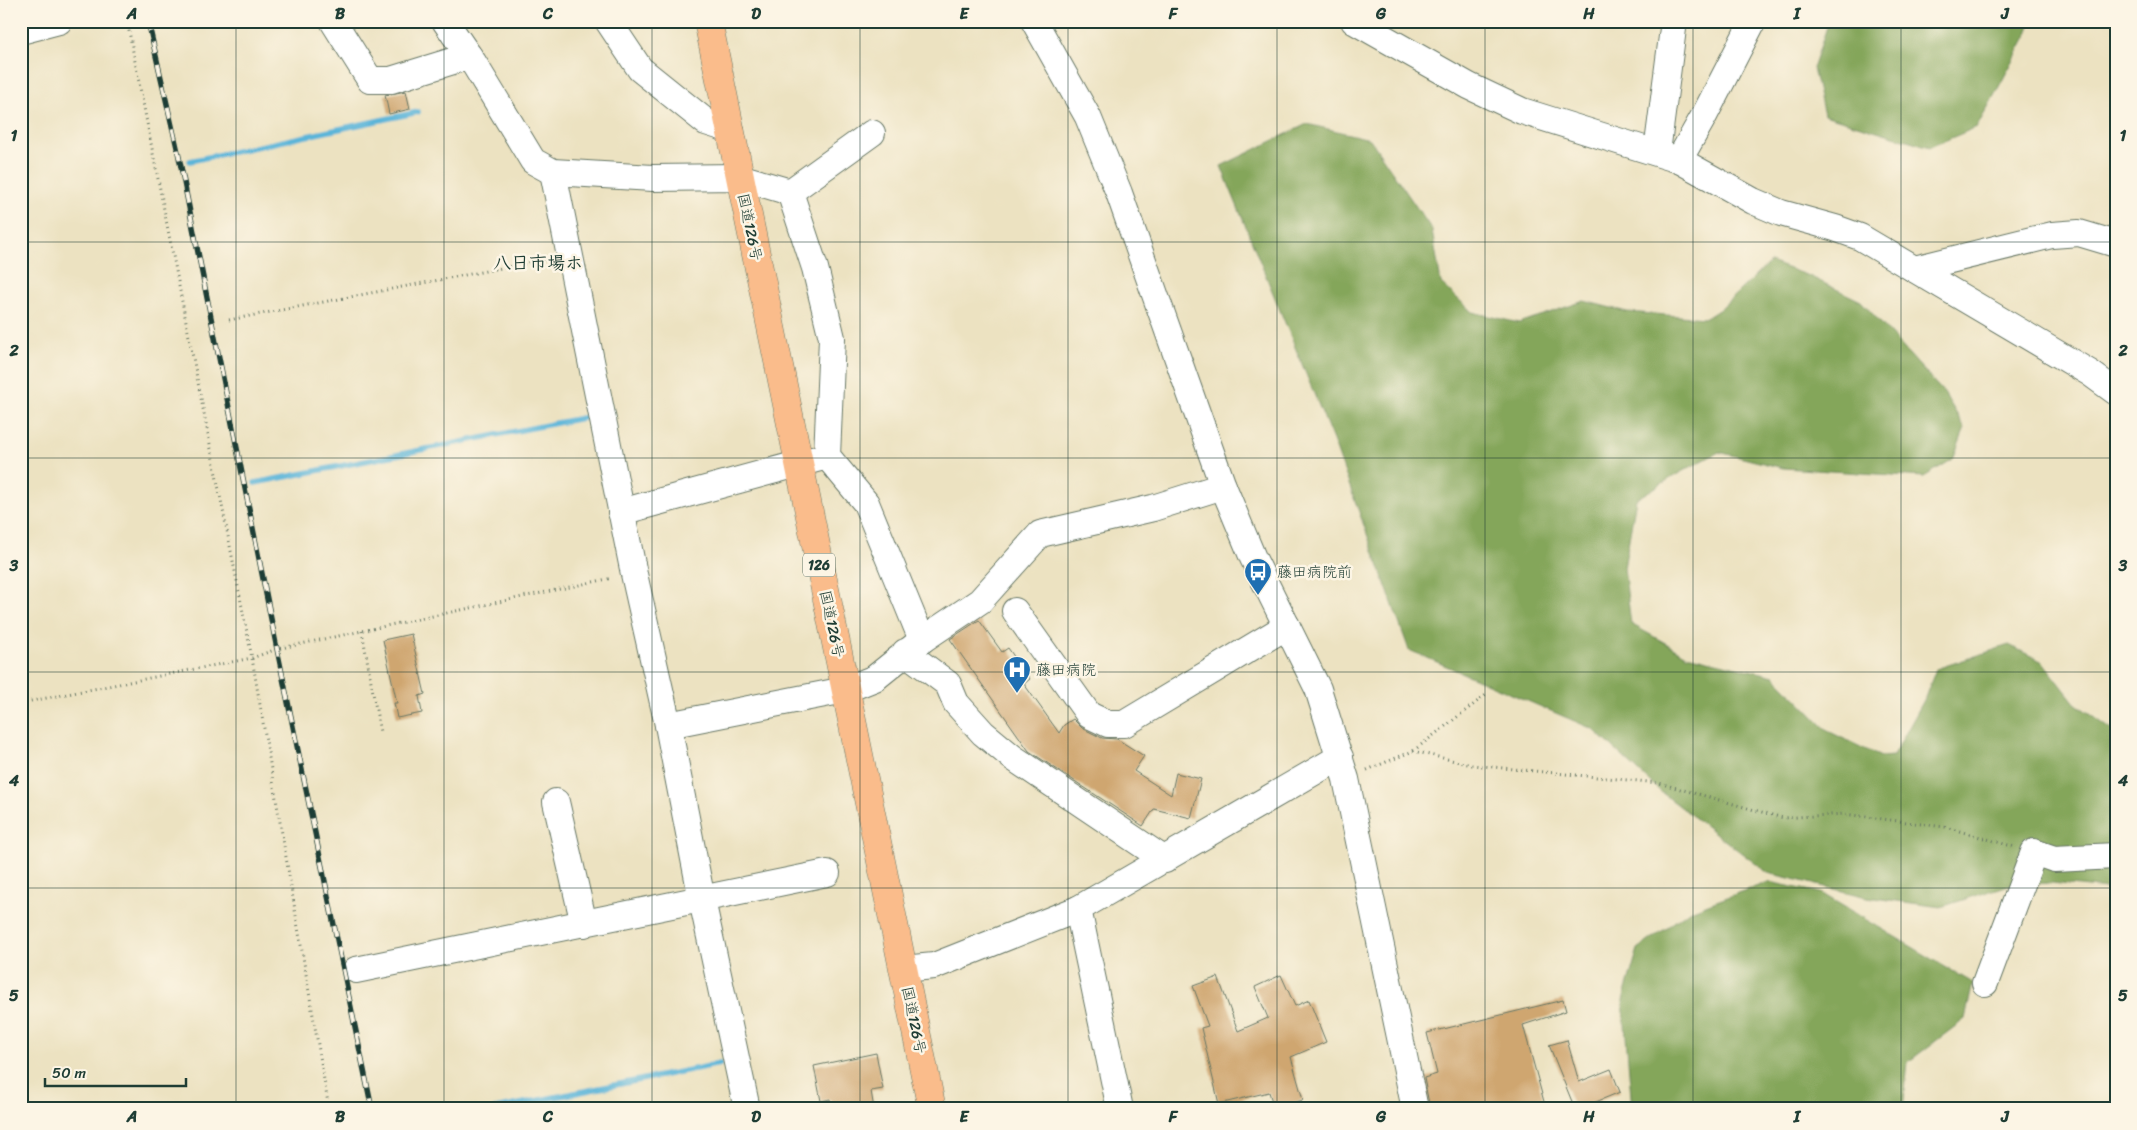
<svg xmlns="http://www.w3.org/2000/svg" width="2137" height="1130" font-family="Sriracha,'Klee One',sans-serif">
<rect width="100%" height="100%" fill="#fcf5e5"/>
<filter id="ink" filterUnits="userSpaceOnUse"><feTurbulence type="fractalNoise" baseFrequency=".02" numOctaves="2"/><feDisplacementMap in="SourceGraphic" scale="10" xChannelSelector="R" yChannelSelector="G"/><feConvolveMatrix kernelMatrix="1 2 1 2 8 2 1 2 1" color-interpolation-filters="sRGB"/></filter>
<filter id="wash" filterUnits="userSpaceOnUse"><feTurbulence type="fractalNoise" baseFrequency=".0096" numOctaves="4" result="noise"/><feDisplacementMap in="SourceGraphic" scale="20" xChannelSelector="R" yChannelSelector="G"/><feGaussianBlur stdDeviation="1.12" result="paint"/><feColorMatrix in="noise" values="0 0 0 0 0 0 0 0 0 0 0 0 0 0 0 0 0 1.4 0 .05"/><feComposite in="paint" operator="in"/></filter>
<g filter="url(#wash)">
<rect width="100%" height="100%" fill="#ece2c1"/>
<g fill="#84a65a" stroke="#527247">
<path d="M1829,21h202l-4,14 -50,92 -47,20 -106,-32 -11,-47z"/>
<path d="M1307,124l63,15 62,91 9,53 31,29 47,11 65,-22 43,11 79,6 14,-9 50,-47 39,14 52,25 83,92 21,35 -12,31 -29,18 -141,-9 -64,-16 -38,20 -45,27 -12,69 7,56 56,31 87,21 54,55 53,26 12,-1 31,-56 12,-31 73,-24 34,17 32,41 41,30v157l-64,-7 -43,2 -68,22 -74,-10 -99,-24 -107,-81 -68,-63 -184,-79 -76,-210 -112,-274z"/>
<path d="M1769,882l52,11 152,90 -8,36 -57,43 -5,47h-271l-9,-109 15,-51 51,-38z"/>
</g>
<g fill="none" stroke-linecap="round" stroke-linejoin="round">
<g stroke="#5cb5d9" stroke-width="5.5">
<path d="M190,161l228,-49"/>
<path d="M255,483l332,-66"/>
<path d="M495,1109l225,-45"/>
</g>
</g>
<g id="blocks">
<g fill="#cfa670">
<path d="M406,91l4,18 -21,5 -4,-19z"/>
<path d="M979,620l23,32 6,-4 22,31 -6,5 35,49 5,-8 9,-6 9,9 20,10 15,1 27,17 -10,15 37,24 5,-22 25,6 -10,39 -37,-9 -11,17 -114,-75 -79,-112z"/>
<path d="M411,634l14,60 -6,2 3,17 -25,5 -3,-15h3l-14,-63z"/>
<path d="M1281,975l14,31 14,-6 17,42 -35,15 12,43 -29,8 -5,-16 -50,12 -18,-76 7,-2 -15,-40 25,-9 20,54 30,-13 -13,-31z"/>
<path d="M1563,1000l3,11 -43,14 23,84h-116l-6,-31 13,-4 -10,-41z"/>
<path d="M1567,1040l12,42 32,-13 9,23 -34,14 1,3h-12l-26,-64z"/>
<path d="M876,1053l7,36 -12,2 3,18h-42l-2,-10 -9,2 -7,-35z"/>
</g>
</g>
</g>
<g filter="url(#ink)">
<use href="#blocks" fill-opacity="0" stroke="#677765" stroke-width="1"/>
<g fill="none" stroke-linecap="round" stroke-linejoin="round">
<defs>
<g id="minor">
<path d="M333,21l37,59h21l78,-24"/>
<path d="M445,21l28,41 60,99 20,11 100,6 86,-1 51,15"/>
<path d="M608,21l32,48 66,53 25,8"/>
<path d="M1034,21l54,96 31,76 104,293 30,72 65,131 28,90 69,330"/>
<path d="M1354,21l115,65 53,25 157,49 74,41 28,12 54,15 25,9 230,136 26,19"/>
<path d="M21,31l38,-10"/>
<path d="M1657,152l17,-131"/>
<path d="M1679,160l25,-44 49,-95"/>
<path d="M553,172l81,402 34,151 34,175 45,209"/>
<path d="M790,192l25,76 17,70 -5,118 39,47 56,137"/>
<path d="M790,192l82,-59"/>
<path d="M1914,269l138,-34 27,-2 37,11"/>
<path d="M621,512l199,-54"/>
<path d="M1015,611l74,104 19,9h16l163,-98"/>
<path d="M905,652l43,32 8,19 27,30 29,24 153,103"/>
<path d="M668,725l177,-35 30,-12 47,-38 58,-39 60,-67 113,-26 70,-22"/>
<path d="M556,802l28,122"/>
<path d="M1078,909l42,200"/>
<path d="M903,969l31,-3 144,-57 262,-152"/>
<path d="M356,970l471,-97"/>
<path d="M1985,983l49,-131 20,7 62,-3"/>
</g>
<path id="highway" d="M708,21l224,1088"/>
</defs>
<use href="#minor" stroke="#677765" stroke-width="28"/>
<use href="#highway" stroke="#677765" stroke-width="29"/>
<g stroke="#677765" stroke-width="3" stroke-dasharray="1 4" stroke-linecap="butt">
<path d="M127,21l125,637 77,451"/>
<path d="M229,320l320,-61"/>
<path d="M362,631l18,101"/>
<path d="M21,703l231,-45 25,-9 335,-71"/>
<path d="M1413,751l59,14 187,18 124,35 61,-4 101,13 70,20"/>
<path d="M1367,770l46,-19 73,-56"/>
</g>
<use href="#minor" stroke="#fff" stroke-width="26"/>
<use href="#highway" stroke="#fabc8b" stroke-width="28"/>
<defs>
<path id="rail" d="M148,21l30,131 99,497 95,460"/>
</defs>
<use href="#rail" stroke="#1f3d34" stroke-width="5.5"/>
<use href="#rail" stroke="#fcf5e5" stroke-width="4" stroke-dasharray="11" stroke-linecap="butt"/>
</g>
</g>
<path fill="none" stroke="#1f3d34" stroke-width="1" stroke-opacity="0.55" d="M236,21v1088M444,21v1088M652,21v1088M860,21v1088M1068,21v1088M1277,21v1088M1485,21v1088M1693,21v1088M1901,21v1088M21,242h2095M21,458h2095M21,672h2095M21,888h2095"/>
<defs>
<symbol id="bus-pin" viewBox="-11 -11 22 30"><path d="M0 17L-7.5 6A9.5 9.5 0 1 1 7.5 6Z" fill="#1f6fb2" stroke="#fcf5e5"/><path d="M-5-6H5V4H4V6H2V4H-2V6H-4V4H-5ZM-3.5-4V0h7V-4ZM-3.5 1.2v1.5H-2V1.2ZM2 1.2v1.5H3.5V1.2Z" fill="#fff"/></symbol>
<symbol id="hospital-pin" viewBox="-11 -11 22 30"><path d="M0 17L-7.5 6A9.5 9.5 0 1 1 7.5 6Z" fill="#1f6fb2" stroke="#fcf5e5"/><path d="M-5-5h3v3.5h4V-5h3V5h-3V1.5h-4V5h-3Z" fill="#fff"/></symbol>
</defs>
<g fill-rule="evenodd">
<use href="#bus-pin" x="1242" y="556" width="32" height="43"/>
<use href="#hospital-pin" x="1001" y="654" width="32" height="43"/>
</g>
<g text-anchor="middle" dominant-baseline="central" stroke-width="5" stroke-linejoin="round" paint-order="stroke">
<rect fill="#fcf5e5" stroke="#617469" stroke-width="1" x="803" y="553.5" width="32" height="23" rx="4"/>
<g font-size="14" font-weight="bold" fill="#1f3d34">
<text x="819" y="565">126</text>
</g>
<g font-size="15" fill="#1f3d34" stroke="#fcf5e5">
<text transform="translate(750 227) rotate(78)">国道126号</text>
<text transform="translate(832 624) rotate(78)">国道126号</text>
<text transform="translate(914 1020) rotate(78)">国道126号</text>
</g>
<g font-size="15" fill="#1f3d34" stroke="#fcf5e5" text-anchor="start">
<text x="1277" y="572">藤田病院前</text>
<text x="1036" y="670">藤田病院</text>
</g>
<g font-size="18" font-weight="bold" fill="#1f3d34" stroke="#fcf5e5">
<text x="538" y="263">八日市場ホ</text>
</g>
</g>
<rect width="2137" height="1130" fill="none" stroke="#fcf5e5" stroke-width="55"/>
<path d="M45 1078v8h141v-8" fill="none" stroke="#1f3d34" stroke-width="2.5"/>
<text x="52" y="1078" font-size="15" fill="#1f3d34" stroke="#fcf5e5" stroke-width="4" paint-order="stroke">50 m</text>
<rect x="28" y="28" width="2082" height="1074" fill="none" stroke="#1f3d34" stroke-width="2"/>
<g font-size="16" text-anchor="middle" font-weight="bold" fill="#1f3d34">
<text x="132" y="19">A</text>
<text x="340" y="19">B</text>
<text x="548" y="19">C</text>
<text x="756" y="19">D</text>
<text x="964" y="19">E</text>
<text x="1173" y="19">F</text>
<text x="1381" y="19">G</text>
<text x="1589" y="19">H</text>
<text x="1797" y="19">I</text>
<text x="2005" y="19">J</text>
<text x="14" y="141">1</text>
<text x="2123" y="141">1</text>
<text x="14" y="356">2</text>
<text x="2123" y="356">2</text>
<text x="14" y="571">3</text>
<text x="2123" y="571">3</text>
<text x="14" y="786">4</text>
<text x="2123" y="786">4</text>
<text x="14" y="1001">5</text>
<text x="2123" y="1001">5</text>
<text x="132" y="1122">A</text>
<text x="340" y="1122">B</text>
<text x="548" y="1122">C</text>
<text x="756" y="1122">D</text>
<text x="964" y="1122">E</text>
<text x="1173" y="1122">F</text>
<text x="1381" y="1122">G</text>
<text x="1589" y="1122">H</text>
<text x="1797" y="1122">I</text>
<text x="2005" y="1122">J</text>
</g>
</svg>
